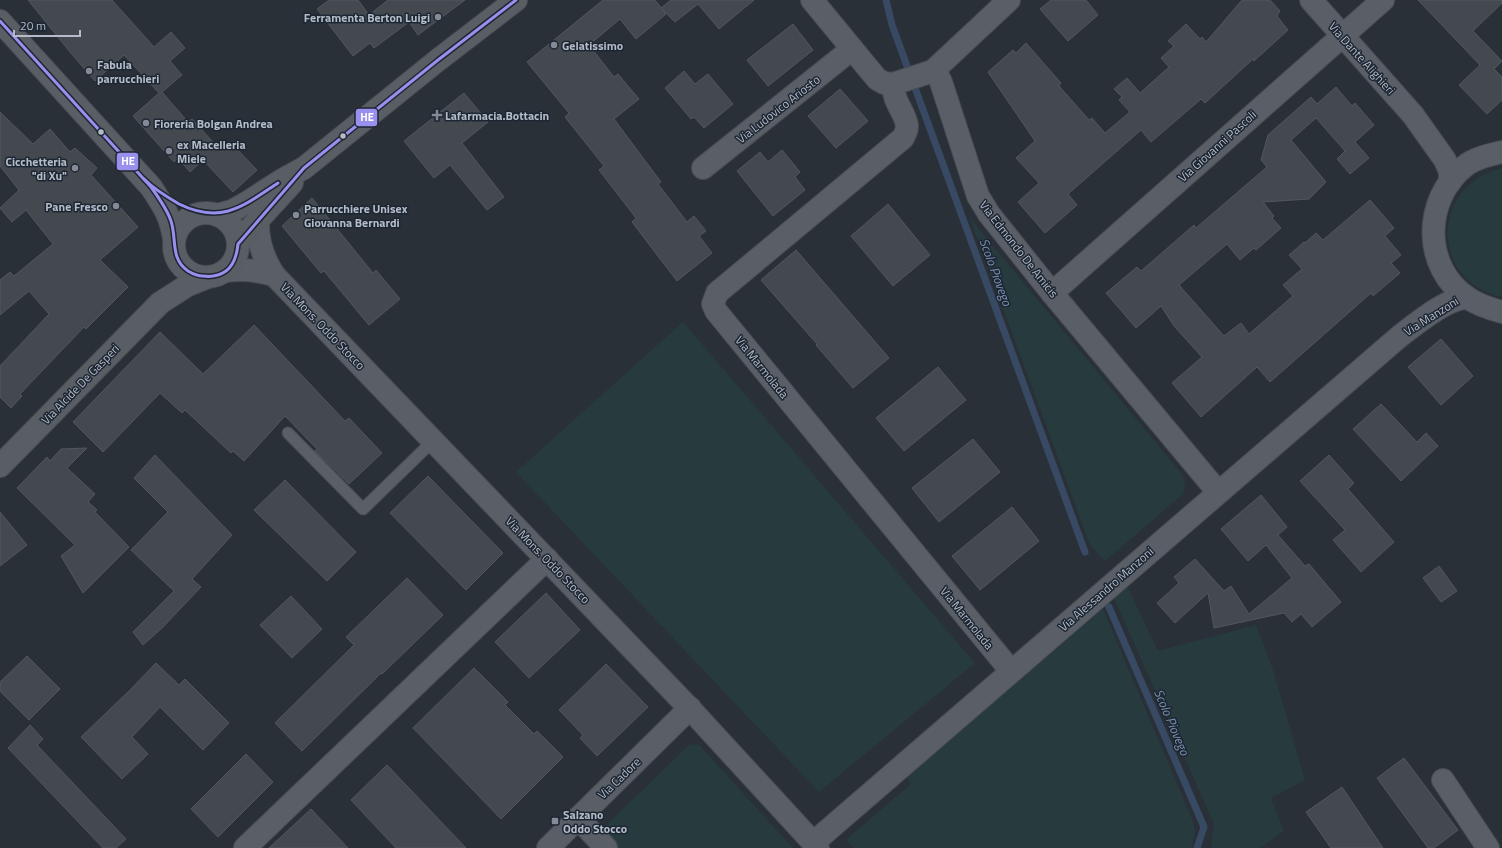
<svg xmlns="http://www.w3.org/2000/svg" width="1502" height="848" font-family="'Titillium Web',sans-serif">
<rect width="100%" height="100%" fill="#2a3038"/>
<g fill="#273a3e">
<path d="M1502,168v129c-73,-16 -72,-111 0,-129z"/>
<path d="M970,218l211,255 4,9 -2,12 -78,67 -15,-16z"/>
<path d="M683,322l292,341 -156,129 -303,-320z"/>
<path d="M1127,586l31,65 98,-26 17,45 32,110 -34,18 13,33 -24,17h-49l3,-24 -100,-226z"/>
<path d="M1103,609l89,210 3,12 -3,17h-338l-8,-8 65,-56 -5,-7z"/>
<path d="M694,744l6,2 93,102h-179l-15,-16 90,-87z"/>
</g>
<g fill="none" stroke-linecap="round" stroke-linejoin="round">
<g stroke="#384963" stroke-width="7">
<path d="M886,0l6,25 193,527"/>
<path d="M1109,607l95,220 -7,21"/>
</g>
</g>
<g fill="#444950" stroke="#52575f">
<path d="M28,0h84l42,47 17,-15 14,16 -15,13 12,14 -20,17 26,30 4,-3 30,33 9,-9 26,27 -24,22 -30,-32 -13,12 -12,-14 -4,4 -41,-46 26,-23 -35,-38 -29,26 -25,-29z"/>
<path d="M329,0h29l11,15 19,-15h77l-47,35 -9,-13 -35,26 -4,-5 -17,13 -36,-47z"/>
<path d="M603,0h52l11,14 -30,25 -16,-20 -31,26 25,32 4,-3 21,25 -25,20 47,63 -3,2 29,38 7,-6 12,15 -7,5 13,17 -35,28 -45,-59 4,-4 -37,-48 5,-4 -39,-49 4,-4 -42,-51z"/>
<path d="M671,0h83l-35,29 -21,-25 -23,18 -14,-14z"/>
<path d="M1051,0h35l12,15 -30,26 -28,-32z"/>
<path d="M1242,0h28l10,11 -3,5 11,14 -34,31 -1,-2 -48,44 -4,-4 -50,43 -10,-12 -73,64 9,11 -32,28 -27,-31 21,-19 -23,-25 19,-17 -47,-69 25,-22 3,3 10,-10 35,40 -2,3 30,34 3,-2 13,15 25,-21 -11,-12 3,-3 -8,-8 13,-11 13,15 29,-26 -8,-9 13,-12 -6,-5 18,-17 14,15 2,-2 4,5z"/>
<path d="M1418,0h84v3l-29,28 29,30 -8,8 8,8v23l-15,14 -28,-29 21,-20z"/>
<path d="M793,24l20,26 -45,36 -21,-26z"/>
<path d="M684,71l11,13 13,-10 25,30 -29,24 -10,-11 -3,2 -26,-31z"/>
<path d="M1336,87l16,19 3,-3 19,22 -19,17 14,16 -19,16 -13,-15 9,-9 -1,1 -29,-33 -25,22 35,42 -17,17 -46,3 11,14 -2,2 9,10 -25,22 -2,-2 -14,12 -13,-16 -48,41 45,51 17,-13 8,11 44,-38 -10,-11 19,-16 -13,-14 15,-13 1,1 11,-10 7,7 47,-40 24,28 -9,8 16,19 -10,8 9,10 -27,23 -2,-3 -101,89 -13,-15 -56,50 -29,-34 30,-26 -28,-31 -13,-20 -25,22 -30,-35 31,-26 4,4 53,-46 2,3 71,-61 -6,-7 7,-25 43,-38 6,7z"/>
<path d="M840,89l28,32 -32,27 -28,-32z"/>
<path d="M464,93l24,29 -26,21 42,54 -17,13 -37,-45 -16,13 -30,-37z"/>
<path d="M0,112l33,32 17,-15 20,23 5,-4 22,20 -6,7 47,52 -38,33 28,27 -42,42 -2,-2 -64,67 2,2 -11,12 -11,-11v-31l49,-52 -20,-23 -29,24v-35l10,-8 4,4 39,-32 -27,-34 -14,12 -12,-14 19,-18 -19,-24z"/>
<path d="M782,150l18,22 -5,5 10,13 -32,26 -36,-45 23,-19 8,10z"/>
<path d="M312,198l61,75 3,-3 24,29 -31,26 -45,-54 -3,2 -39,-47z"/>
<path d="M888,204l42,51 -37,31 -42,-50z"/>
<path d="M796,250l93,108 -36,30 -37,-43 1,-1 -56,-64z"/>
<path d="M254,325l91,96 4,-3 33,35 -33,31 -34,-33 2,-2 -32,-33 -41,45 -11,-10 -2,2 -46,-43 -3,3 -22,-20 -57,59 -30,-30 87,-90 43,42z"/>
<path d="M1441,339l32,37 -32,29 -33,-38z"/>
<path d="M938,367l28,33 -62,51 -28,-33z"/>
<path d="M1381,404l36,38 9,-9 12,13 -37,35 -48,-52z"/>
<path d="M973,439l27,33 -61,50 -27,-34z"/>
<path d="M87,448l-20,20 28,26 -7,8 9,8 -2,2 34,35 -46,46 -22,-37 14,-11 -58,-57 30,-31 3,4 11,-12z"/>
<path d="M155,455l77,80 -40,44 9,8 -39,41 -19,17 -10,-13 41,-41 -43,-41 37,-38 -34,-34z"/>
<path d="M1329,455l25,28 -6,6 46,53 -33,30 -28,-32 12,-10 -45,-49z"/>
<path d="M428,476l75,77 -37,37 -76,-77z"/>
<path d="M285,480l71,72 -29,29 -73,-71z"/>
<path d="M1261,495l26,32 -9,8 27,31 4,-2 32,38 -29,25 -11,-13 -9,8 -8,-9 -70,15 -6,-35 -33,30 -18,-20 22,-20 -5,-6 21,-18 29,32 7,-5 18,28 43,-36 -26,-33 -18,16 -27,-32z"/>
<path d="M1012,507l27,34 -59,49 -28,-34z"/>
<path d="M0,512l27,33 -27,21z"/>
<path d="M1439,566l18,25 -16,11 -18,-24z"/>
<path d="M407,578l36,37 -61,59 -1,-1 -79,78 -27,-28 79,-78 -8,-8z"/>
<path d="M546,593l34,37 -51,48 -34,-36z"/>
<path d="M291,596l31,33 -30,29 -32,-33z"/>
<path d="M27,656l33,33 -31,31 -29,-29v-9z"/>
<path d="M156,663l23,22 6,-6 44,44 -26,27 -43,-43 -28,30 16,17 -26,25 -41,-42 49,-47z"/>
<path d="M606,664l42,43 -51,49 -17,-18 3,-3 -24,-25z"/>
<path d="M474,668l34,34 -3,3 29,29 3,-3 26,26 -62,62 -88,-91z"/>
<path d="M30,725l13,14 -6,6 89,94 -10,9h-13l-95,-100z"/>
<path d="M246,754l27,28 -55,55 -27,-28z"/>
<path d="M1404,758l54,72 -24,18h-6l-51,-70z"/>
<path d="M387,765l79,83h-70l-45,-48z"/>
<path d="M1342,787l41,61h-52l-25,-36z"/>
<path d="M311,809l37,39h-79z"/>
</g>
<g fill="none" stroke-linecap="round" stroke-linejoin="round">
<defs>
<path id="lane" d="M288,433l75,76 70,-68"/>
<g id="street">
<path d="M812,0l65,79 7,4 9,1 40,-13 76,-71"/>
<path d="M1311,0l102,115 32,45 5,12v10"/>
<path d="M933,71l5,5 3,6 37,114 11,18 63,79 166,199"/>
<path d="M893,84c0,19 12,27 14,42 0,5 -2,8 -4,12l-186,155 -4,11 3,7 295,360"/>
<path d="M1502,152c-13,3 -27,6 -37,14 -42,33 -43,102 3,132 10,7 23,11 34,14"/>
<path d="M703,168l149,-119"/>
<path d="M258,220c-1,21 5,38 16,55l419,437 125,136"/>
<path d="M225,271c19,-2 30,-1 49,4"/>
<path d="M1052,293l331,-293"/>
<path d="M1443,780l45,68"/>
<path d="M578,818l28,30"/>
<path d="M813,843l587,-507c16,-12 48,-39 67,-38"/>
<path d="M245,848l302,-289"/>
<path d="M548,848l142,-140"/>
</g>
<g id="secondary">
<path d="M0,21l151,166c13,20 19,28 23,51"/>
<circle cx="206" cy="245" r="32"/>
<path d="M217,215l15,-4 16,-9 34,-22 22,-12 134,-108 78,-60"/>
<path d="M238,244l10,-13 44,-48"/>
<path d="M0,466l160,-163 28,-18 20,-8"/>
</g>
</defs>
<use href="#lane" stroke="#484c53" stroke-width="13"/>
<use href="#street" stroke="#484c53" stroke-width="24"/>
<use href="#secondary" stroke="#484c53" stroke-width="24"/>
<use href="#lane" stroke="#5a5e66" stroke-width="11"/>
<use href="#street" stroke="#5a5e66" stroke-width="22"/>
<use href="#secondary" stroke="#595d64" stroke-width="22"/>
<defs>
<g id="bus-1">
<path d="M0,21l151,166c8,11 16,22 20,34 6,18 -1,38 17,50 5,3 9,5 15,5 7,1 16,0 23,-5 8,-6 11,-17 12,-27l66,-76 134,-108 78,-60"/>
<path d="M144,179c10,10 23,18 35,25 43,21 64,2 99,-21"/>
</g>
</defs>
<use href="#bus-1" stroke="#1d2633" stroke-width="6"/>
<use href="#bus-1" stroke="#9990ee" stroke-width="3"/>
</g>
<g fill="#848b96" stroke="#1d2633" stroke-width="1.5">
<circle cx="438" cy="17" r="4"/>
<circle cx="554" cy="45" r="4"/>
<circle cx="89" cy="71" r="4"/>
<path d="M435 109h4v4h4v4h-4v4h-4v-4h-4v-4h4z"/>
<circle cx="146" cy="123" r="4"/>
<circle cx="169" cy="151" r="4"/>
<circle cx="75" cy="168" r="4"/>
<circle cx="116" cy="206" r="4"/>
<circle cx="296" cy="215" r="4"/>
<rect x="551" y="817" width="8" height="8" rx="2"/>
</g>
<g fill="#b4bcc9" stroke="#1d2633" stroke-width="1.5">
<circle cx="101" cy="132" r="3.5"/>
<circle cx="343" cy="136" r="3.5"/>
</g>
<g text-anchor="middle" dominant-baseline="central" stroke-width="3" stroke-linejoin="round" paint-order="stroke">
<g font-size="12" font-weight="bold" fill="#b4bcc9" stroke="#1d2633" text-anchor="start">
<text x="430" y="17" text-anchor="end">Ferramenta Berton Luigi</text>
<text x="562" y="45">Gelatissimo</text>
<text x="97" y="64">Fabula<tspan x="97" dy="14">parrucchieri</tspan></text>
<text x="445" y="115">Lafarmacia.Bottacin</text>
<text x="154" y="123">Fioreria Bolgan Andrea</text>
<text x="177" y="144">ex Macelleria<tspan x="177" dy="14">Miele</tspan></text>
<text x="67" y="161" text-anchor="end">Cicchetteria<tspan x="67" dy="14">"di Xu"</tspan></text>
<text x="108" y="206" text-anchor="end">Pane Fresco</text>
<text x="304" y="208">Parrucchiere Unisex<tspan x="304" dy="14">Giovanna Bernardi</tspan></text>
<text x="563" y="814">Salzano<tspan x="563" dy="14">Oddo Stocco</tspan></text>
</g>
<g font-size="12" fill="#b4bcc9" stroke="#1d2633">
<text transform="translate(1362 58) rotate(48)">Via Dante Alighieri</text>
<text transform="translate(778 109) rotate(-38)">Via Ludovico Ariosto</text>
<text transform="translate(1217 146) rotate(-42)">Via Giovanni Pascoli</text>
<text transform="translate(1019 249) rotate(52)">Via Edmondo De Amicis</text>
<text transform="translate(1431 316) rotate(-32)">Via Manzoni</text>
<text transform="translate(323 326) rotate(46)">Via Mons. Oddo Stocco</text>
<text transform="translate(762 367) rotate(51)">Via Marmolada</text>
<text transform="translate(80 384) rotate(-46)">Via Alcide De Gasperi</text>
<text transform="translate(548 560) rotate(46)">Via Mons. Oddo Stocco</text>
<text transform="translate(1106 589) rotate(-41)">Via Alessandro Manzoni</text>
<text transform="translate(967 618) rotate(51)">Via Marmolada</text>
<text transform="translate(619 778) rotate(-44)">Via Cadore</text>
</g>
<g font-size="13" font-style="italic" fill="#7c92b1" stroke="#1d2633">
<text transform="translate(996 272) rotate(70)">Scolo Piovego</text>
<text transform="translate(1172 722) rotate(67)">Scolo Piovego</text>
</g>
</g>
<g stroke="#1d2633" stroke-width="1.5">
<rect x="355" y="108" width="23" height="19" rx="4" fill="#9990ee"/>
<rect x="116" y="152" width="23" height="19" rx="4" fill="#9990ee"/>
</g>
<g font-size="11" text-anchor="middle" font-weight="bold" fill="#fff">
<text x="367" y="121">HE</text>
<text x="128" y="165">HE</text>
</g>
<path d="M14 30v6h66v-6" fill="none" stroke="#b4bcc9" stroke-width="2"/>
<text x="20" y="30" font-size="12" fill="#b4bcc9" stroke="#1d2633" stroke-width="3" paint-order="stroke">20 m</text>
</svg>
